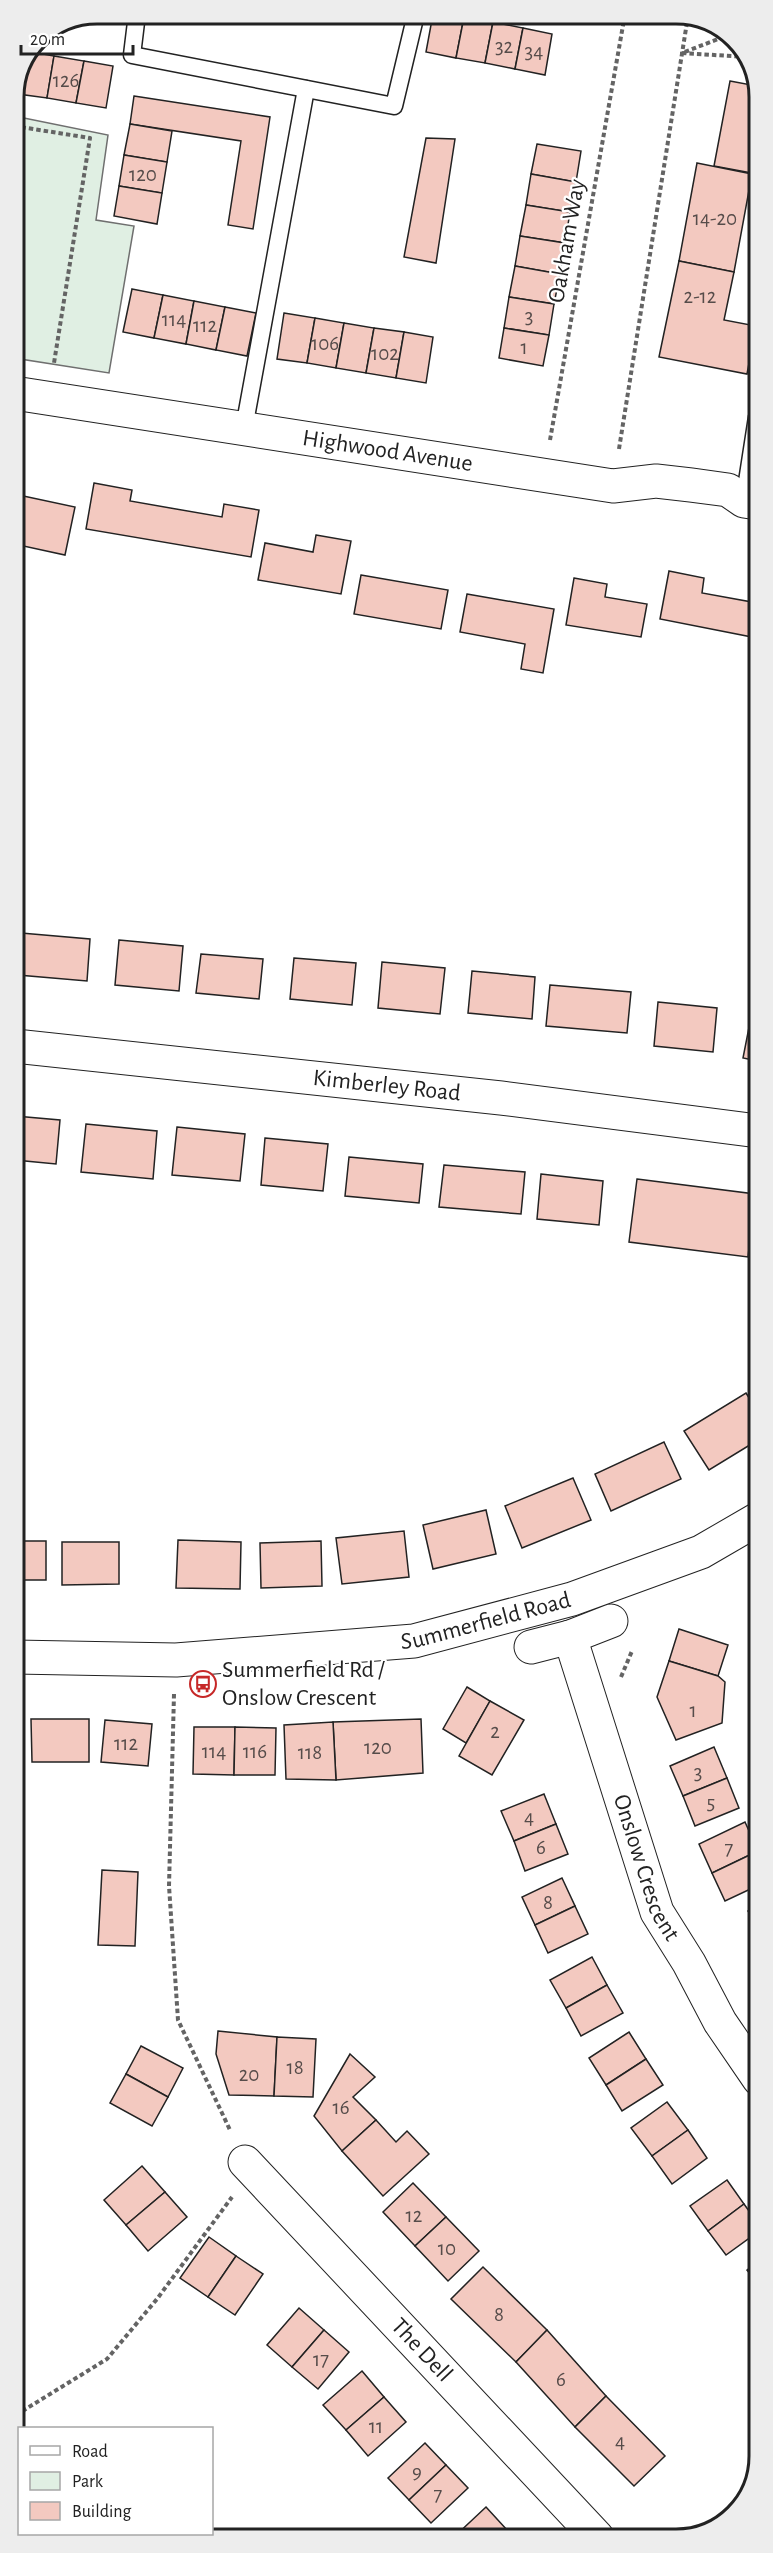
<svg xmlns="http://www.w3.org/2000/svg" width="773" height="2553" font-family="'Alegreya Sans',sans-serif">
<rect width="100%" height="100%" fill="#fff"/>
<path fill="#e0efe3" stroke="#6f6f6f" stroke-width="1.5" d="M14,116l94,19 -12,85 38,6 -25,147 -95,-15z"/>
<g fill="#f3c9c0" stroke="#222" stroke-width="1.5">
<path d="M433,14l31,3 -8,41 -30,-6z"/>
<path d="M464,17l29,5 -8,41 -29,-5z"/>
<path d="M493,22l30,6 -8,41 -30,-6z"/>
<path d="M523,28l29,6 -7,41 -30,-6z"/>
<path d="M32,52l22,4 -7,42 -29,-4 3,-15z"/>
<path d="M54,56l30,5 -8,42 -29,-5z"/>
<path d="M84,61l29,5 -7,42 -30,-5z"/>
<path d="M730,81l27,5v88l-43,-8z"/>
<path d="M134,96l136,21 -17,112 -25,-4 13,-84 -111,-17z"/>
<path d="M130,124l42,7 -5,31 -43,-7z"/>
<path d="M426,138l29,1 -19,124 -32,-6z"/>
<path d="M537,144l44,7 -5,31 -45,-8z"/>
<path d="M124,155l43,7 -5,31 -43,-7z"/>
<path d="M697,163l55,11 -18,98 -55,-11z"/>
<path d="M531,174l45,8 -6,30 -44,-7z"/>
<path d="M119,186l43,7 -5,31 -43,-8z"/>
<path d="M526,205l44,7 -5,31 -45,-7z"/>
<path d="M520,236l45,7 -5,31 -45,-8z"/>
<path d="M679,261l55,11 -10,48 32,6 -9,48 -88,-17z"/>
<path d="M515,266l45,8 -6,30 -45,-7z"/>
<path d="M132,289l31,6 -9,43 -31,-6z"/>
<path d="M163,295l31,6 -8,43 -32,-6z"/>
<path d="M509,297l45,7 -5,31 -45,-7z"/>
<path d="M194,301l31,6 -9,43 -30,-6z"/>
<path d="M225,307l31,6 -9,43 -31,-6z"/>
<path d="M284,313l31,5 -8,45 -30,-4z"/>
<path d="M315,318l29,5 -8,45 -29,-5z"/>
<path d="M344,323l30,5 -8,45 -30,-5z"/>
<path d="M374,328l30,4 -8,46 -30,-5z"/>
<path d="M504,328l45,7 -6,31 -44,-8z"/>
<path d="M404,332l29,5 -7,46 -30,-5z"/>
<path d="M94,483l38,7 -2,11 92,16 2,-13 35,6 -8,47 -165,-28z"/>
<path d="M14,494l61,13 -10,48 -51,-11z"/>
<path d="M316,535l35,6 -10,53 -83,-14 7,-37 48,9z"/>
<path d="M669,571l35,7 -2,15 55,10v35l-97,-19z"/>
<path d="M361,575l87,15 -7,39 -87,-15z"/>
<path d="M574,578l33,6 -2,13 42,7 -6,33 -75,-12z"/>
<path d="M467,594l87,15 -11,64 -22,-4 4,-25 -65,-12z"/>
<path d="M21,933l69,6 -3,42 -69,-6z"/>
<path d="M119,940l64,6 -4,45 -64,-6z"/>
<path d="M201,954l62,5 -4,40 -63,-6z"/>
<path d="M294,958l62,5 -4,42 -62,-6z"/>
<path d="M382,962l63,6 -5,46 -62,-6z"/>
<path d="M472,971l63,6 -3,42 -64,-6z"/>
<path d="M550,985l81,7 -4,41 -81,-7z"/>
<path d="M658,1002l59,6 -4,44 -59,-6z"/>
<path d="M751,1017l7,1v43l-15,-3z"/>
<path d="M15,1116l45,4 -4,44 -41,-4z"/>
<path d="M86,1124l71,7 -4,48 -72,-7z"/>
<path d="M177,1127l68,7 -5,47 -68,-6z"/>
<path d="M265,1138l63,6 -5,47 -62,-6z"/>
<path d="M349,1157l74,7 -4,39 -74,-7z"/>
<path d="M444,1165l81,7 -4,42 -82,-7z"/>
<path d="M541,1174l62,7 -4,44 -62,-6z"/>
<path d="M637,1179l118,15 -7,63 -119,-15z"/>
<path d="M746,1393l12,19v28l-49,30 -25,-39z"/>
<path d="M664,1442l17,37 -70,32 -16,-37z"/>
<path d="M573,1478l18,42 -69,28 -17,-42z"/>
<path d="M486,1510l10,44 -63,15 -10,-44z"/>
<path d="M404,1531l5,46 -67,7 -6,-46z"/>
<path d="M178,1540l63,2 -1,47 -64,-1z"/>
<rect x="15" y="1541" width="31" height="39"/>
<path d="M321,1541l1,45 -61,2 -1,-45z"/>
<path d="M62,1542h57v42l-57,1z"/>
<path d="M679,1629l49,16 -10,31 -49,-15z"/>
<path d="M669,1661l49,15 7,6 -3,41 -46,17 -19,-43z"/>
<path d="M467,1687l23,14 -24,42 -23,-14z"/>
<path d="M490,1701l34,19 -32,55 -33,-19z"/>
<path d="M31,1719h58v43h-57z"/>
<path d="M421,1719l2,54 -87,7 -3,-58z"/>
<path d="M105,1720l47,4 -4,42 -47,-4z"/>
<path d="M333,1722l3,58 -50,-1 -2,-54z"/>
<path d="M194,1727h41l-1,48 -41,-1z"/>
<path d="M235,1727l41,1 -1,47h-41z"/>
<path d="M714,1747l13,31 -44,18 -13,-30z"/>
<path d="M727,1778l12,30 -44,18 -12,-30z"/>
<path d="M544,1794l12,30 -42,17 -13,-30z"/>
<path d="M745,1822l13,29 -46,22 -13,-29z"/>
<path d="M556,1824l12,30 -43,17 -11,-30z"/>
<path d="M758,1851l1,34 -34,16 -13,-28z"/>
<path d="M102,1870l36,2 -3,74 -37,-1z"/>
<path d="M562,1878l13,28 -40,19 -13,-28z"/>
<path d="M759,1905v24l-11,-18z"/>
<path d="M575,1906l13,28 -40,19 -13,-28z"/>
<path d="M592,1957l15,28 -41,23 -16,-28z"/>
<path d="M607,1985l16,28 -42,23 -15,-28z"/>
<path d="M218,2031l59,6 -3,59 -45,-1 -13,-41z"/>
<path d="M629,2032l17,27 -40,26 -17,-27z"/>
<path d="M277,2037l39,2 -3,58 -39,-1z"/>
<path d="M141,2046l42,22 -15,29 -42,-23z"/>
<path d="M350,2054l25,23 -22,20 23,23 -34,31 -28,-35z"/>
<path d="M646,2059l17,26 -41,26 -16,-26z"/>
<path d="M126,2074l42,23 -16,29 -42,-23z"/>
<path d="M667,2102l21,28 -36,26 -21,-28z"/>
<path d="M376,2120l20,22 11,-11 22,23 -46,42 -41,-45z"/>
<path d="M688,2130l19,28 -35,26 -20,-28z"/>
<path d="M142,2166l23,26 -39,33 -22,-25z"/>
<path d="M727,2180l17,24 -36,27 -18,-25z"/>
<path d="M413,2183l33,34 -31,29 -32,-34z"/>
<path d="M165,2192l22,25 -39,34 -22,-26z"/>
<path d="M744,2204l15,21v6l-33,24 -18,-24z"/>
<path d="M446,2217l33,34 -31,30 -33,-35z"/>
<path d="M209,2237l27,19 -28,41 -28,-19z"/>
<path d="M236,2256l27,18 -28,41 -27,-18z"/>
<path d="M759,2260v25l-12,-15z"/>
<path d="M483,2267l64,63 -31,32 -65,-63z"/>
<path d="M299,2308l25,22 -32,37 -25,-22z"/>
<path d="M324,2330l25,22 -31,37 -26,-22z"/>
<path d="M547,2330l59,66 -31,31 -59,-65z"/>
<path d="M362,2371l22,26 -38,33 -23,-25z"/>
<path d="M606,2396l59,60 -31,30 -59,-59z"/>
<path d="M384,2397l22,25 -38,34 -22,-26z"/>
<path d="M425,2443l21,22 -37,35 -21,-22z"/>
<path d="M446,2465l22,23 -37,35 -22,-23z"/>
<path d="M486,2507l22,24 -6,7h-49z"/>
</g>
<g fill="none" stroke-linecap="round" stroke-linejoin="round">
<defs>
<g id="lane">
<path d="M137,14l-5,41 262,51 22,-92"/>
<path d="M244,428l62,-339"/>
<path d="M744,501l13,-84"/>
</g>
<g id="street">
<path id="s1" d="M14,393l599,93 43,-5 35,4 37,5 16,11 13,2"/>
<path id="s2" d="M15,1046l486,52 257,33"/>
<path id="s3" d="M570,1637l87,275 32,51 31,59 39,57"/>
<path d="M531,1647l39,-10 41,-16"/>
<path id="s4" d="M15,1657l161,3 238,-19 158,-42 129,-47 57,-33"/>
<path id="s5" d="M245,2162l352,375"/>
</g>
</defs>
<use href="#lane" stroke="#222" stroke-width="19"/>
<use href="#street" stroke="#222" stroke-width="35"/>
<g stroke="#646464" stroke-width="4" stroke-dasharray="4.5 3" stroke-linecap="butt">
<path d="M731,34l-49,19 64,4"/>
<path d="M14,126l76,12 -36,225"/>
<path d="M550,440l75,-426"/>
<path d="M619,449l69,-433"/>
<path d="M621,1677l11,-26"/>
<path d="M174,1694l-5,192 9,134 52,110"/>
<path d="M16,2415l91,-56 50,-60 75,-102"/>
</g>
<use href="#lane" stroke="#fff" stroke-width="16"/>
<use href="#street" stroke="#fff" stroke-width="33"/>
</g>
<defs>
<symbol id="bus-ring" viewBox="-11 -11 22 22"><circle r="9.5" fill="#fff" stroke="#c62828" stroke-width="1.5"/><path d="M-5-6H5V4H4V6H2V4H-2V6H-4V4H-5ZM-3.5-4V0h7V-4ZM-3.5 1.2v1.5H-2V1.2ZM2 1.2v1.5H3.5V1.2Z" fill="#c62828"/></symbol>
</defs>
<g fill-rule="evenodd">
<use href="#bus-ring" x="188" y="1669" width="30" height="30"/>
</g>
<g text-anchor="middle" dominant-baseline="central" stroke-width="4.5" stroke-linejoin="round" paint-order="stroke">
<g font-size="21" fill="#564c4a">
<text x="504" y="46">32</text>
<text x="534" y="51">34</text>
<text x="66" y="80">126</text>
<text x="143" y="174">120</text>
<text x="715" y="218">14-20</text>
<text x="700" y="296">2-12</text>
<text x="529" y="316">3</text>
<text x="174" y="319">114</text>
<text x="205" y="325">112</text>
<text x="325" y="343">106</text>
<text x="524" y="347">1</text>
<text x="385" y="353">102</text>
<text x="693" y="1710">1</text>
<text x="495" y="1731">2</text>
<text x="126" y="1743">112</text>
<text x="378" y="1747">120</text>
<text x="214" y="1751">114</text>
<text x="255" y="1751">116</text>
<text x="310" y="1752">118</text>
<text x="698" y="1772">3</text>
<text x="711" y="1802">5</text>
<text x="529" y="1817">4</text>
<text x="541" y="1847">6</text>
<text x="729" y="1848">7</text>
<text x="548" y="1902">8</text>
<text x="295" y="2067">18</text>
<text x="249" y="2074">20</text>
<text x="341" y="2107">16</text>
<text x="414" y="2215">12</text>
<text x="447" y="2248">10</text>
<text x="499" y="2314">8</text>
<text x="321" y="2359">17</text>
<text x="561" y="2379">6</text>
<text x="376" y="2426">11</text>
<text x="620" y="2441">4</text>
<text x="417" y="2471">9</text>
<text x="438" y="2494">7</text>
</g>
<g font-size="24" fill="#222" stroke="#fff">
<text transform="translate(567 241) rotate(-80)">Oakham Way</text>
<text stroke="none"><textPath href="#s1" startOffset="378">Highwood Avenue</textPath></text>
<text stroke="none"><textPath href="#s2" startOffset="374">Kimberley Road</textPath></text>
<text stroke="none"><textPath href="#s4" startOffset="474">Summerfield Road</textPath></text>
<text stroke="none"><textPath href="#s3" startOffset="243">Onslow Crescent</textPath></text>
<text stroke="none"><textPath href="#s5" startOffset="258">The Dell</textPath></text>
</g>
<g font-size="24" fill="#222" stroke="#fff" text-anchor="start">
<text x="222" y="1670">Summerfield Rd /<tspan x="222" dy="28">Onslow Crescent</tspan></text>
</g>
</g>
<path d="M0 0H773V2553H0ZM97 24H676A73 73 0 0 1 749 97V2456A73 73 0 0 1 676 2529H97A73 73 0 0 1 24 2456V97A73 73 0 0 1 97 24Z" fill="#ededed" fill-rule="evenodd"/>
<path fill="none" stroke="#222" stroke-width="3" d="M97 24H676A73 73 0 0 1 749 97V2456A73 73 0 0 1 676 2529H97A73 73 0 0 1 24 2456V97A73 73 0 0 1 97 24Z"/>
<rect x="18" y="2427" width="195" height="108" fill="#ffffff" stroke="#a7a7a7" stroke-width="1.5"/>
<rect x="30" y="2446" width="30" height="9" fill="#ffffff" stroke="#a7a7a7" stroke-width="1.5"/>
<text x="72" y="2457" font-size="18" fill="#222222">Road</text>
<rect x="30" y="2472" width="30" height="18" fill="#e0efe3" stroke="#a7a7a7" stroke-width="1.5"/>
<text x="72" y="2487" font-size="18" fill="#222222">Park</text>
<rect x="30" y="2502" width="30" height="18" fill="#f3c9c0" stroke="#a7a7a7" stroke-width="1.5"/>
<text x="72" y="2517" font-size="18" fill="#222222">Building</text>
<path d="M21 45v9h112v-9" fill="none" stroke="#222222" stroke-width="3"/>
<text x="30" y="45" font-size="18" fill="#222222" stroke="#ffffff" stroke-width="4.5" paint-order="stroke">20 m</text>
</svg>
